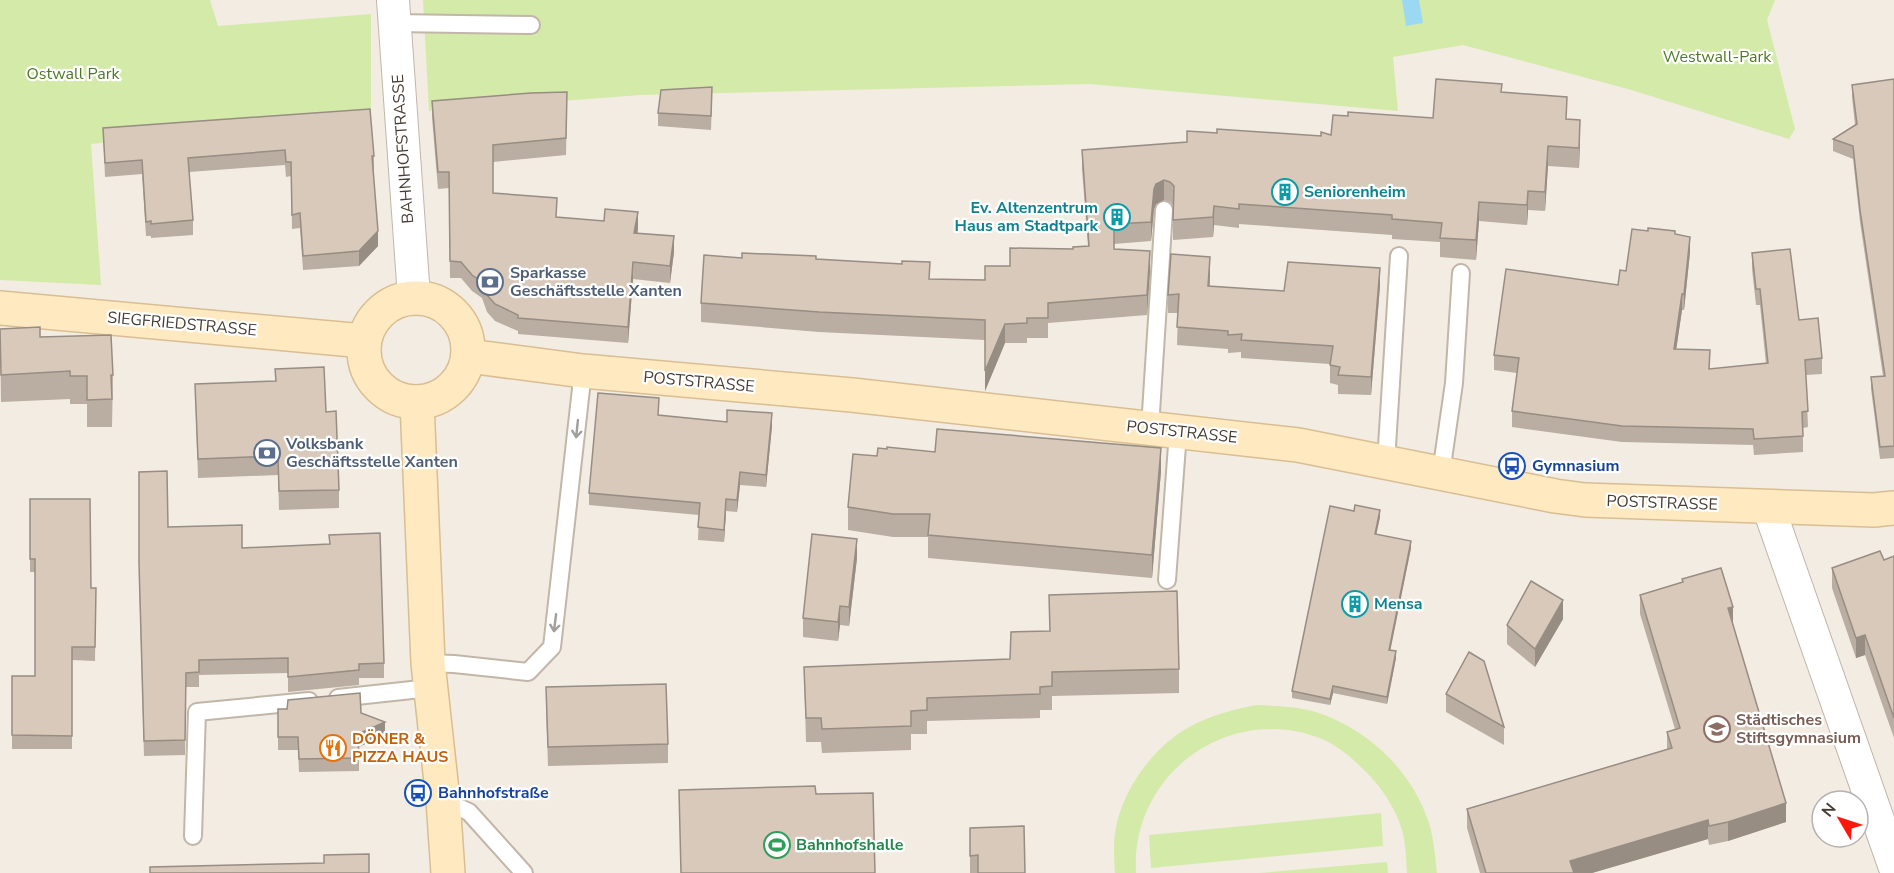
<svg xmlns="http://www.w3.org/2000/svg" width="1894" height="873" font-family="'Nunito Sans',sans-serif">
<rect width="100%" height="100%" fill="#f3ece3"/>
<g fill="#d4eaa9">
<path d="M0,0h210l8,26 153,-12v101l-280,29 10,141 -101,-5z"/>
<path d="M423,0h1352l-8,20 28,109 -6,10 -161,-50 -165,-44 -70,12 5,54 -309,-27 -448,11 -212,16z"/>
<path d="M1257,705c18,1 37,1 55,6 53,15 100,59 117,112 5,17 6,33 8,50h-30c-1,-16 -1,-34 -7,-49 -7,-20 -20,-38 -35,-53 -14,-14 -29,-27 -48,-34 -91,-33 -187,39 -181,136h-21c-1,-16 -2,-31 1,-46 8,-40 39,-82 75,-101 21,-11 43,-17 66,-21z"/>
<path d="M1381,813l2,33 -232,22 -2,-33z"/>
<path d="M1387,862l1,11h-129z"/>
</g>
<path fill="#9bd9f3" d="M1402,0h17l4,23 -17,3z"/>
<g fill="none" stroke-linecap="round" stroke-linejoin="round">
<defs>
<g id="lane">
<path d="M394,23l137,2"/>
<path d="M1150,428l14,-218"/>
<path d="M1386,462l13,-206"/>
<path d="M1441,473l13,-90 7,-110"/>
<path d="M1167,580l11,-148"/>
<path d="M428,663l26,1 74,8 24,-25 31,-276"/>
<path d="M338,698l92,-10"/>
<path d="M443,800l26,12 55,61"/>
<path d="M193,836l4,-124 112,-11"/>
</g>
<g id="street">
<path d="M393,0l21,297"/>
<path d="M1768,506l126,359"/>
</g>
<g id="secondary">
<circle cx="416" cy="350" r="52"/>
<path d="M0,308l364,33"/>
<path d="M468,356l115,15 269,24 446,50 257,51 30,4 289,10 20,-2"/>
<path d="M417,402l11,261 15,137 5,73"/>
</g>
</defs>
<use href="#lane" stroke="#c1b6a8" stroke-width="20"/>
<use href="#street" stroke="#c1b6a8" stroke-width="34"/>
<use href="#secondary" stroke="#d9be92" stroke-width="36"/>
<use href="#lane" stroke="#fff" stroke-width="16"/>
<use href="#street" stroke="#fff" stroke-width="32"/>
<use href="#secondary" stroke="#ffe9c1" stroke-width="33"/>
</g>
<g fill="#baada1">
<path d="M1894,79v379l-14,1 -9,-70v-12l12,-1 -23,-154 -7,-63 -20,-8v-12l22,-14 -3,-28v-12z"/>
<path d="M1502,93l65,26 13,20 -1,29 -31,-2 -3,45 -17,-1 -1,15 -48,-4 -3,39 -36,-3v-15l-48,-3v-4l-153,-11v4l-25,-3 -1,12 -40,3v-35l-3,-3 -6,-2 -8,4 -2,5 -3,32 -37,3v5l36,22 -3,44 -99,8v15h-21v5h-22l-20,48v-51l-166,-8 -118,-10v-19l41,-45 74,1 114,20 55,1 25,-14 78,-20 -6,-77v-19l105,-8 30,-9 104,3 10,-1 17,-19 85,2z"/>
<path d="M712,100l-1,30 -53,-4v-13z"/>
<path d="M432,101l135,8 -1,46 -73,7v31l64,24 81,12 -1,5 37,18 -4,31 -37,-4 -5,64 -110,-9v-3l-23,-10 -8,-9 -5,-14 -10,-7 -11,-13h-11l-1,-90 -11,1 -6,-71z"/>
<path d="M103,128l271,28v14h-1l5,76 -19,20 -56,4 -3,-42 -8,1 -1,-53 -5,1 -1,-12 -96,7 4,48v15l-42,3v-2h-5l-4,-62 -37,3z"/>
<path d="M1675,235l15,17 -6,58h-2l-6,39 34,20 56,-5 -6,-59h-4l-4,-36v-16l47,67 23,38v16l-16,1 2,52 -5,1v24l-49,3 -1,-10 -131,-3 -110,-15v-16l5,-38 -23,-3v-15l124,-70z"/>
<path d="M1210,275v11l74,5 96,-5 -9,109 -33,-1v-9l-8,-2v-19l-89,-6v-6l-13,1v-4l-51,-4 1,-32h-10v-18z"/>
<path d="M0,329l40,8 73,38 -1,52h-25v-23h-17v-5l-69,3z"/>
<path d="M195,384l131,28 13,78v18l-60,2 -1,-35 -80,3z"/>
<path d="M659,415l113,11 -6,61 -26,-2 -3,27 -11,-1 -2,31 -26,-2 1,-25 -110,-10v-12z"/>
<path d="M935,452l226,19 -9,107 -224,-20v-21h-35l-45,-7v-23l29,-51z"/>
<path d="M30,499l61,89h5l-1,73 -23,-1v89h-60v-73h23v-104h-5z"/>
<path d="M1380,517l-4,17 35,14 -21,102 6,8 -9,46 -54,-11 -3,12 -38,-7v-7z"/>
<path d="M168,527l74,21 142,115v15h-25v7l-71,7v-19l-89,2v12h-13l-1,68 -41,1 -5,-178z"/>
<path d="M1894,556v182l-29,-83 -9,3 -24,-70v-20l52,-8z"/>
<path d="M857,558l-8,68 -9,-1 -2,16 -35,-4v-19z"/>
<path d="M1682,579l51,46 53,197 -58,19 -19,4 -1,-6 -116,34h-112l-13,-45v-19l200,-60v-17l8,-3 -35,-115v-19l42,-13z"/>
<path d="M1563,619l-28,48 -28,-23v-19z"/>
<path d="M804,667l375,2v24l-127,3v14h-12v8l-113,3v13h-16v16l-89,3 -1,-11h-15z"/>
<path d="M1446,694l58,33v18l-58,-33z"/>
<path d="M546,705l122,39v19l-120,3z"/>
<path d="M278,709l107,26 -26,12v24l-60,1 -1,-22h-20z"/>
<path d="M679,790l137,4 59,79h-194z"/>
<path d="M970,828l55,45h-55z"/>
</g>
<g fill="#978d83">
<path d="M1580,120v19l-1,29v-20z"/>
<path d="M1548,146v20l-3,45v-19z"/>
<path d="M1164,180v20l-8,4 -2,5 -3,32v-19l3,-33 2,-5z"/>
<path d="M1528,191v19l-1,15v-20z"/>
<path d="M1479,202v19l-3,39v-20z"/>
<path d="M1214,206v19l-1,12v-20z"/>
<path d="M638,212v17l-4,21v-17z"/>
<path d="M378,231v15l-19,20v-15z"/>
<path d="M674,236v16l-4,31v-17z"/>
<path d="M1690,237v15l-6,58v-16z"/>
<path d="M1150,251v20l-3,44v-20z"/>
<path d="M1210,257v18l-2,29v-18z"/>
<path d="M633,262v17l-5,64v-16z"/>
<path d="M1380,268v18l-9,109v-18z"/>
<path d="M1682,294v16l-8,55v-16z"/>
<path d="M1005,324v19l-20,48v-20z"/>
<path d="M772,413v13l-6,61v-12z"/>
<path d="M1161,448v23l-9,107v-23z"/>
<path d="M740,472v13l-3,27v-12z"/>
<path d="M726,499v12l-2,31v-12z"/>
<path d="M1380,510v7l-5,24v-7z"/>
<path d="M857,539v19l-8,68v-19z"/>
<path d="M1411,541v7l-22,109v-7z"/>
<path d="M1563,600v19l-28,48v-18z"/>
<path d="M840,606v19l-2,16v-19z"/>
<path d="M1733,607v19l-5,-18z"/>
<path d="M1865,635v20l-9,3v-20z"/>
<path d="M1396,651v7l-9,46v-7z"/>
<path d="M1333,686v7l-3,12v-6z"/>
<path d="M385,722v13l-27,12v-13z"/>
<path d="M1786,803v19l-58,19v-19z"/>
<path d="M1708,820v19l-116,34h-22v-12z"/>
</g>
<g fill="#d8c9bb" stroke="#978d83" stroke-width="1.5">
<path d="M1436,79l66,5 -1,8 66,5 -1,22 14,1 -1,28 -31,-2 -3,46 -17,-1 -1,14 -48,-3 -3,38 -36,-2 2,-15 -50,-4v-4l-153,-11v5l-25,-3 -1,11 -40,3 1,-34 -4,-4 -6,-2 -8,4 -2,5 -3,33 -37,2v25l36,2 -3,44 -99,8v15h-21v5l-22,1 -20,47v-51l-166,-8 -118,-9 3,-48 38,3v-5l74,3v3l86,5v-3l28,1 -1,17 56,1v-14h25v-18l63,1v-2l16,-1 -7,-96 105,-8v-11l30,2v-4l104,7v-4l10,3 2,-20 15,1v-4l85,6z"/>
<path d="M1894,79v367l-14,1 -9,-70 14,-1 -25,-166 -7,-64 -20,-7 24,-15 -5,-39z"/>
<path d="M712,87l-1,29 -53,-3 3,-23z"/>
<path d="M567,92l-1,46 -73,7v48l64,5 -1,19 48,4 1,-12 33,3 -4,21 40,3 -4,30 -37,-4 -5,65 -110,-9v-3l-23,-11 -8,-9 -5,-13 -10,-7 -11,-13 -11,-1 -1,-89h-11l-6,-71 99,-8z"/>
<path d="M370,109l4,47h-2l6,75 -19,20 -56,5 -3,-43 -8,2 -1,-53h-5l-1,-12 -97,8 5,62 -42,4v-3l-5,1 -4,-62 -37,3 -2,-35z"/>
<path d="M1648,228l27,3v3l15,3 -6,57h-2l-8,55 36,1 -1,19 59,-6 -8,-74h-4l-4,-36 38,-4 9,71 19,-2 4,40 -17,2 3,51 -6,1 1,24 -49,3 -1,-10 -131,-3 -110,-15 7,-53 -25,-3 12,-86 112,16 2,-15 6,1 6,-42 16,2z"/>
<path d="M1171,254l39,3 -2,29 76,5 4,-29 92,6 -9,109 -33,-2 2,-8 -10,-2 3,-19 -92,-6 1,-6 -14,1v-4l-51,-4 2,-33 -11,1z"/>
<path d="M40,327v10l71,-2 2,40h-2l1,24 -25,1v-24h-17v-5l-69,4 -1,-46z"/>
<path d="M324,367l2,45 10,-1 3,79 -60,1 -1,-35 -80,3 -3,-75 81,-3 -1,-12z"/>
<path d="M598,393l61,5 -1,17 69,7v-12l45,3 -6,62 -26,-3 -3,28 -11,-1 -2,31 -26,-3 2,-24 -111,-10z"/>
<path d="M937,429l224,19 -9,107 -224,-20 2,-21h-37l-45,-7 5,-53 24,2 1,-8 9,1v-2l48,5z"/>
<path d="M167,471l1,56 74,-2v23l88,-4 -1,-9 51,-2 4,130 -25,1v6l-71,7v-19l-89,2v12l-13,1 -1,67 -41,1 -5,-178v-91z"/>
<path d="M30,499h60l1,89h5l-1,59h-23v89l-60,-1v-59h23v-117h-5z"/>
<path d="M1355,505l25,5 -5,24 36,7 -22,109 7,1 -9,46 -54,-11 -3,13 -38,-8 38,-185 24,5z"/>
<path d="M812,534l45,5 -8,68 -9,-1 -2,16 -35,-4z"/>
<path d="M1880,551l4,9 10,-4v162l-29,-83 -9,3 -24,-70z"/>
<path d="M1721,568l12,39 -5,1 58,195 -58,19 -19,4 -1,-6 -138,41 4,12h-88l-19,-64 205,-61 -5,-16 13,-4 -40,-133 43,-13 -1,-3z"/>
<path d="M1531,581l32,19 -28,49 -28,-24z"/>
<path d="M1177,591l2,78 -127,3v14l-12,1v7l-113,4v12l-16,1v15l-89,3 -1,-11h-15l-2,-51 206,-8 1,-27 39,-1 -1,-36z"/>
<path d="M1469,652l15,9 20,66 -58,-33z"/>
<path d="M666,684l2,60 -120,3 -2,-60z"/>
<path d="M360,693l1,20 24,9 -27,12 1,24 -60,1 -1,-22h-20v-28h9l1,-9z"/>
<path d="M815,786l1,8 57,-1 2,80h-194l-2,-83z"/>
<path d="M1024,826l1,47h-47v-18l-8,1v-28z"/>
<path d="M369,854v19h-219v-6l174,-4v-8z"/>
</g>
<defs><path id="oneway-shaft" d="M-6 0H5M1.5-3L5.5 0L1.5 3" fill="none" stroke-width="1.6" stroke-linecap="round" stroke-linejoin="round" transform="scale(1.5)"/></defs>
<g stroke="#a29e99">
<use href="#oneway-shaft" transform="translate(577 429) rotate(96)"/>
<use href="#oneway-shaft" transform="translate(555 623) rotate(97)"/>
</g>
<defs>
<symbol id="building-ring" viewBox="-11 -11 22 22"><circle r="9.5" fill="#fff" stroke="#0f9aa8" stroke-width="1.5"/><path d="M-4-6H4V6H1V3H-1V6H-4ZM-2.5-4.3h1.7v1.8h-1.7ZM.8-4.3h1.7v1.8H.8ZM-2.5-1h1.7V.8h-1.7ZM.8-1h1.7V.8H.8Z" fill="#0f9aa8"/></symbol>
<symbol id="bank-ring" viewBox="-11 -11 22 22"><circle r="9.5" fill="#fff" stroke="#5c6f8a" stroke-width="1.5"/><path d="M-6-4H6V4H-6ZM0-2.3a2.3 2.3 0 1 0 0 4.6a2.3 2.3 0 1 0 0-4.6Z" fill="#5c6f8a"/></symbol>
<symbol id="bus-ring" viewBox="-11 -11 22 22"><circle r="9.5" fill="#fff" stroke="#1a4fb4" stroke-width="1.5"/><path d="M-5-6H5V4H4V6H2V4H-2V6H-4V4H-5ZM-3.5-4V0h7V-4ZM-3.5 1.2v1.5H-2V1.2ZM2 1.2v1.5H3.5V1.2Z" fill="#1a4fb4"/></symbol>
<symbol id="school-ring" viewBox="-11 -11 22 22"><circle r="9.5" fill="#fff" stroke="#8d6e63" stroke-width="1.5"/><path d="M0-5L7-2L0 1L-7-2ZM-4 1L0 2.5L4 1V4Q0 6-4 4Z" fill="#8d6e63"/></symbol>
<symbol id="restaurant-ring" viewBox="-11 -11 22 22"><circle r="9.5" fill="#fff" stroke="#e8710a" stroke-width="1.5"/><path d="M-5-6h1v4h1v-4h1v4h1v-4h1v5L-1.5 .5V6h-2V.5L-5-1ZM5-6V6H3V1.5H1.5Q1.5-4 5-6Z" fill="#e8710a"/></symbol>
<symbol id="stadium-ring" viewBox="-11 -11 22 22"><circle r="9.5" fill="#fff" stroke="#2e9e5b" stroke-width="1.5"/><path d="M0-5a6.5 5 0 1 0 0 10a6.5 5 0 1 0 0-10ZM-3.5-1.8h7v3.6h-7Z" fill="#2e9e5b"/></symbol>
</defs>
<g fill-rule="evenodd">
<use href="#building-ring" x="1270" y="177" width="30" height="30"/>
<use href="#building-ring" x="1102" y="202" width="30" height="30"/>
<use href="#bank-ring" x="475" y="267" width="30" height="30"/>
<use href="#bank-ring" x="252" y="438" width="30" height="30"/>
<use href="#bus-ring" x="1497" y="451" width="30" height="30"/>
<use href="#building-ring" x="1340" y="589" width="30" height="30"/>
<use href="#school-ring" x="1702" y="714" width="30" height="30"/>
<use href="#restaurant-ring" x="318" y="733" width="30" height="30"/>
<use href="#bus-ring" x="403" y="778" width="30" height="30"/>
<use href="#stadium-ring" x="762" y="830" width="30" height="30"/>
</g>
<g text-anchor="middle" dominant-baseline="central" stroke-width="4.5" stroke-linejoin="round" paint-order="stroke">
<g font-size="16" fill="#4e7924" stroke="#fff">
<text x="1717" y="57">Westwall-Park</text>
<text x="73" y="74">Ostwall Park</text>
</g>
<g font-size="16" fill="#453c33" stroke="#fff">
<text transform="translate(403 149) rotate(-94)">BAHNHOFSTRASSE</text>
<text transform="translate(182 324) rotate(5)">SIEGFRIEDSTRASSE</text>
<text transform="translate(699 382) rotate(5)">POSTSTRASSE</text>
<text transform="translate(1182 432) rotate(6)">POSTSTRASSE</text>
<text transform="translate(1662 503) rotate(2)">POSTSTRASSE</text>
</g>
<g font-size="16" font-weight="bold" fill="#0d838f" stroke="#fff" text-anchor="start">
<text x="1304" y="192">Seniorenheim</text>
<text x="1098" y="208" text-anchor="end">Ev. Altenzentrum<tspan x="1098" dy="18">Haus am Stadtpark</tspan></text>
<text x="1374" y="604">Mensa</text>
</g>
<g font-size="16" font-weight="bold" fill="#4e5e75" stroke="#fff" text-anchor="start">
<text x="510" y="273">Sparkasse<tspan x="510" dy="18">Geschäftsstelle Xanten</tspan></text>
<text x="286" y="444">Volksbank<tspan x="286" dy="18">Geschäftsstelle Xanten</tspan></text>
</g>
<g font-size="16" font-weight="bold" fill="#164399" stroke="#fff" text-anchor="start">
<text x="1532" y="466">Gymnasium</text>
<text x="438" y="793">Bahnhofstraße</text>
</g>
<g font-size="16" font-weight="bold" fill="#785e54" stroke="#fff" text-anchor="start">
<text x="1736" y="720">Städtisches<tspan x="1736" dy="18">Stiftsgymnasium</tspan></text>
</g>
<g font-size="16" font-weight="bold" fill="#c56008" stroke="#fff" text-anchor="start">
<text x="352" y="739">DÖNER &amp;<tspan x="352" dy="18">PIZZA HAUS</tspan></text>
</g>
<g font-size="16" font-weight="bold" fill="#27864d" stroke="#fff" text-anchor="start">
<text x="796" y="845">Bahnhofshalle</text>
</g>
</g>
<g transform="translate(1840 819) rotate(309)"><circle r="28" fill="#ffffff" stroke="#b5b1ad" stroke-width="1.5"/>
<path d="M0-4.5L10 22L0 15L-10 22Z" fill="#ff170e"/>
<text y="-9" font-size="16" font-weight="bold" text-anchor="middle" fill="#453c33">N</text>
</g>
</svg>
